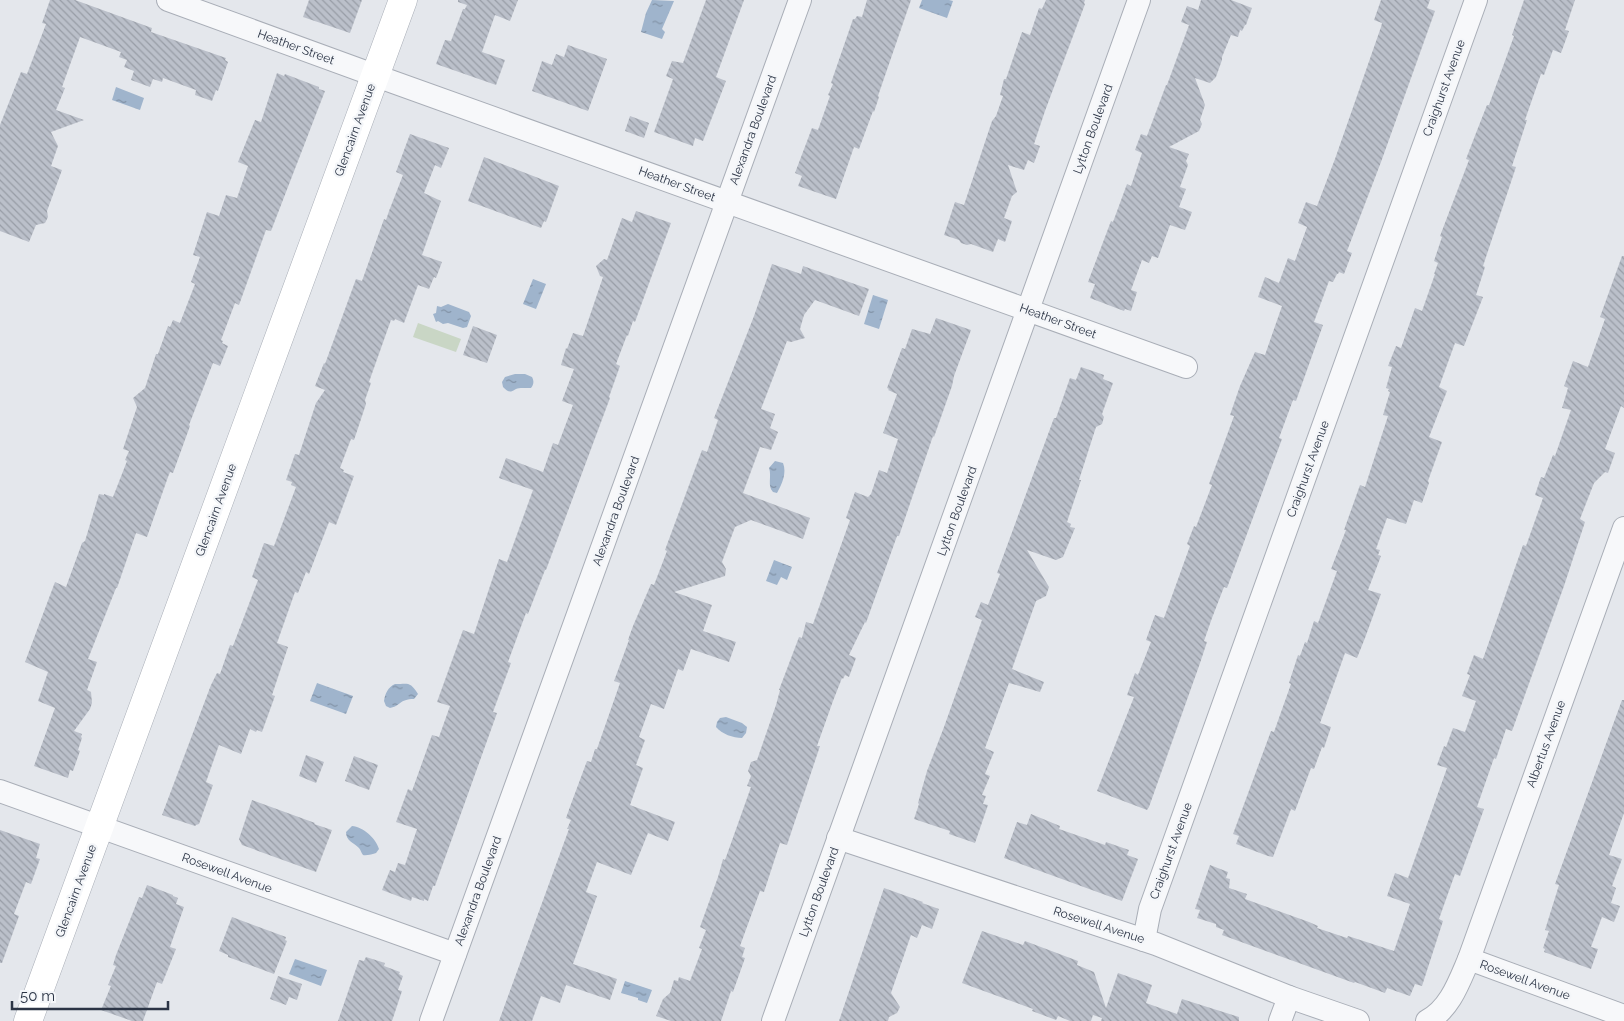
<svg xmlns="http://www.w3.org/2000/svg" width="1624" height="1021" font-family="Raleway,sans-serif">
<defs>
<pattern id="water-ripples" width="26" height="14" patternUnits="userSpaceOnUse" patternTransform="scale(1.25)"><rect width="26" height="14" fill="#9fb4cc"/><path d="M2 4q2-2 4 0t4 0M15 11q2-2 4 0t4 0" fill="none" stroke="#8293a7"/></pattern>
<pattern id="building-back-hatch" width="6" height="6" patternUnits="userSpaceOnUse" patternTransform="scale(1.25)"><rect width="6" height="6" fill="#bbc0ca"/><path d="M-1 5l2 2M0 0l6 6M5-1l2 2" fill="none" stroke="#989da6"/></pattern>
</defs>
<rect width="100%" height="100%" fill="#e4e7ec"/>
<path fill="#c9d6c5" d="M418,323l43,16 -5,13 -43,-15z"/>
<g fill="url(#water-ripples)">
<path d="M652,0l22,1 -12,28 3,3 -3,7 -21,-7 5,-19z"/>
<path d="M922,0h27l4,1 -6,17 -28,-10z"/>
<path d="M116,87l28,11 -4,12 -28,-10z"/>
<path d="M533,279l13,5 -10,25 -13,-5z"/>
<path d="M873,295l15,5 -9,29 -15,-5z"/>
<path d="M448,304l21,8 2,4 -4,11 -4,1 -15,-5 -5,1 -5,-3 -2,1 -3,-8 3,-1 1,-7 4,1z"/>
<path d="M515,374h10l7,3c2,4 2,7 -1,11 -3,0 -6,0 -9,0 -9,-1 -10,9 -19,-1l-1,-5 3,-5z"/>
<path d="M775,461l8,2c4,10 -1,21 -6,30l-4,-1c-6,-6 -1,-16 -4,-24z"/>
<path d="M774,560l18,7 -5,13 -6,-3 -4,8 -11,-4z"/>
<path d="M317,683l36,13 -7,18 -36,-13z"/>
<path d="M395,684c13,0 15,-3 23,10l-4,5c-15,0 -13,7 -24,9l-4,-2 -2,-5c1,-7 4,-14 11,-17z"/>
<path d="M726,717l16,6 5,4 -1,6 -4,5c-9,0 -20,-4 -26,-11l1,-5 3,-4z"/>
<path d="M352,826c11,1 24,12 27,23l-3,4c-3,1 -10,3 -13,2 -2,-2 -2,-5 -4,-7 -6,-6 -13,-7 -13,-16z"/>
<path d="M295,959l32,11 -6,16 -32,-12z"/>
<path d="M625,981l27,9 -5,13 -9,-3v-2l-17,-5z"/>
</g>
<g fill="url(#building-back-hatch)">
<path d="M50,0h25l77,28 -1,4 75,26 -1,2 3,2 -10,29 -2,-1 -4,11 -17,-6 1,-5 -33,-12 -1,4 -9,-3 -3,8 -19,-7 3,-9 -10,-4 3,-7 -8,-3 2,-5 -41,-15 -18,50 3,1 -9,22 28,10 -33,12 7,14 -7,20 11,4 -15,41 1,6 -3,6 -9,2 -7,17 -29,-11v-106l21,-53 6,2 19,-50 -4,-1z"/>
<path d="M309,0h53l-12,33 -47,-16z"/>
<path d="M458,0h60l-8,21 -15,-6 -13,37 23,8 -9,25 -60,-21 9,-24 6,1 12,-32h2l2,-4 -9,-3z"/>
<path d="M706,0h38l-28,77 10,4 -23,60 -8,-3 -2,8 -39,-14 19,-53 -7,-3 6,-15 11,2z"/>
<path d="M867,0h44l-33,96 1,1 -5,15 -1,-1 -14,38 -5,-2 -18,52 -6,-2 -32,-11 4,-10 -7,-3 17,-45 6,2 12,-34 -2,-1 5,-11 -2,-1 22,-64h2l2,-3 5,1z"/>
<path d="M1046,0h39l-1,3 1,1 -40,107 -11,33 6,2 -6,17 -6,-3 -4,10 -16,-5 9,27 -5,4 -8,22 8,3 -7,21 -7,-3 -5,13 -22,-8 -4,1 -6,-2 -2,-3 -15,-5 11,-33 9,3 28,-84 4,-5 7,-20 -3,-1 4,-16h2l16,-47 8,3 9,-27 3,1z"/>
<path d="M1201,0h30l21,8 -6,17h-1l-3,6 -2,-1 -2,7 -7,-2 -9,22v3l-6,17 -6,6 -15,-5 10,27 -5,15 2,4 -3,7 -30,16 20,7 -3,7 2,4 -8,22 6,2 -7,18 13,5 -7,18 -15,-5 -12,33 -6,-2 -3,7 -7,-3 -11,30 6,2 -6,19 -6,-2 -1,2 -34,-13 5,-14 -7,-2 23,-61 2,1 14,-38 4,2 11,-33 -7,-3 6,-16 6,2 19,-51h1l22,-60 -8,-3 6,-16 11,4z"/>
<path d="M1381,0h49l-3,8 8,3 -54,151 -34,89 5,2 -8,21 -5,-2 -1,2h-1l-4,8 -4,-1 -15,41 9,3 -27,76 -3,-1 -14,38 3,1 -55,149 -3,-1 -12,31 -8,23 3,1 -8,24 -50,141 -2,3 -50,-19 37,-94 -7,-2 8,-22 3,2 13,-33 -5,-2 9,-25 9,3 26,-72 -3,-2 7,-18 2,1 16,-42 -3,-1 25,-68 -4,-1 10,-29 15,-34 10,3 17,-49 -24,-9 7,-20 14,6 9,-25 7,3 12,-34 -9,-4 8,-21 11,4 18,-47 46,-132 1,-4 -8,-3z"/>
<path d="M1524,0h51l-10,30 4,1 -8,22 -8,-3 -9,25 -3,-1 -16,46h2l-15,46 4,1 -33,99 2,1 -9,28 7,2 -19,49 -9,-3 -16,44 8,4 -18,46 13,5 -14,39 1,2 -7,20 -8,-3 -8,24 -19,-6 -11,31 4,1 -2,5 3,1 -13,34 13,4 -16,44 -8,20 -12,-5 -25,70 11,4 -7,21 -2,-1 -8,22 -3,-1 -16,43 -4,-2 -18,48 -5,-1 -32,-12 3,-8 -6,-2 38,-103 3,1 17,-48 -2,-1 9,-28 2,1 5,-14 2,1 7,-22 4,2 19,-52 -6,-2 15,-39h-2l16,-45 5,2 23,-71 -5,-1 7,-23 -2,-1 1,-2 -3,-1 6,-21 -4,-1 8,-20 5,2 14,-40 7,3 13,-37h-1l4,-11 -4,-2 8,-24 -2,-1 29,-76 -3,-1 10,-26 11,-28h2l25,-69 -2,-1z"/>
<path d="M568,45l39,14 -19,52 -56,-20 10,-30 10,4 4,-11 8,3z"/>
<path d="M277,73l7,3 1,-2 34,13v2l6,2 -54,140 -5,-1 -27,75 -4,-2 -14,37 2,1 -1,2 6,3 -8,20 -7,-3 -24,62 1,1 -17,47 -3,-1 -2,5 -21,60 -11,-4 -19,55h-1l-28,71 9,3 -10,28 4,2 1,11 -2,6 -16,22 8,3 -1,3 1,1 -4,12 2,1 -7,20 -3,-1 -2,8 -34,-12 21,-58 -17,-7 10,-29 -23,-10 30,-80 11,5 16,-44 3,-2 14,-47 5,1v-1l9,3 14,-36 -2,-1 4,-9 -6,-2 14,-42 -4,-9 12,-10 11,-34h2l10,-28 2,1 3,-7 7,3 15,-39 -4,-2 9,-25 -7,-2 14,-43 12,4 7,-21 11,3 11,-32 -10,-4 17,-42 6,2z"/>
<path d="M630,116l19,7 -5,15 -19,-7z"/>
<path d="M410,134l39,14 -8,20 -6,-3 -11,28 17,8 -19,54 20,7 -6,16 -2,-1 -5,12 -11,-4 -14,38 -9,-4 -1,2 -3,-1 -22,62 2,1 -6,17 1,4 -12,36 -3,-1 -11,29 4,2 -1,2 11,4 -18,49 -7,-3 -20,52 -3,-2 -8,21 -3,-1 -18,51 11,4 -16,48 3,1 -13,36 -5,-2 -1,2 -6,-3 -9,25 -22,-9 -13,37 7,3 -14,39 -3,1 -1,1 -33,-11 49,-130 6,-12 3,1 10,-29 3,1 25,-66 -6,-3 12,-34 10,3 22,-59 -5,-2 1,-3 -6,-2 9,-26 4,1 17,-52 9,-13 -10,-4 9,-23 1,1 31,-85 6,2 22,-62 2,1 3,-9 14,-36 -7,-3z"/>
<path d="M484,157l75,29 -13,36 -2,-1 -3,7 -73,-27z"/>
<path d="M636,211l35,12 -36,99 -2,-1 -5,15 -1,-1 -11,29 4,2 -11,31 1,1 -64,172h-1l-17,44 -2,-1 -18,49 3,1 -18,49 4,1 -62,173h-2l-5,15 -4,-2v2l-12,-4 -1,4 -29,-11 8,-20 5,2 3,-9 7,2 12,-36 -21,-7 12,-33 4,2 20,-56 7,2 11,-31 -13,-4 26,-72 11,4 25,-75 8,3 26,-72 -34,-12 7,-20 37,14 10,-29 5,2 15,-40 -11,-4 12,-32 -13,-4 5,-17 1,1 6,-16 10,3 20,-59 -3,-1 -4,-10 8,-7 3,1 15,-42 10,4z"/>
<path d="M1622,256h2v152l-3,-2 -16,43 10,4 -7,20 -3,-1 -11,11 -14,36 5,3 -21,64 -52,145 -6,-2 -10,30 -2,-1 -17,49 7,2 -24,67 -5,-2 -16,45 4,2 -21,65 -7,-2 -5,12 -23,-8 -2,5 -30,-11 -1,1 -132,-48 2,-5 -8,-3v-3l-19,-6 3,-8 -5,-1 15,-44 18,7 -2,6 4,1 -1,9 18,6 -2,5 64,23 9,4 -1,2 30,10 1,-2 46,15 16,-47 -23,-8 8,-23 13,5 39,-110 -10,-3 7,-19 2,1 7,-19 12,4 11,-31 -14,-5 8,-21 -3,-1 7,-19 9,4 40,-114 3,1 17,-48 -8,-3 6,-18 3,1 9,-23 2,1 16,-46 -9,-2 6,-20 -4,-2 9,-25 15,6 17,-48 -5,-2z"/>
<path d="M772,264l29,10 2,-8 66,23 -10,27 -44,-16 -11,15 -4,14 5,9 -14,4 -4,-1 -26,68 14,5 -5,14 8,4 -7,18 -11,-3 -17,46 67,25 -7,21 -52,-19 -16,7 -13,35 4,7 -1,7 -51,16 38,13 -9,26 33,11 -7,20 -38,-13 -8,22 -5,-2 -14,40 -13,-5 -12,33 6,3 -9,25 7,3 -13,37 45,17 -7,19 -20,-8 -17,42 -34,-13 -11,30 11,4 -24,68 44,15 -7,21 -44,-15 -6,18 -19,-7 -9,25h-33l70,-192h-2l4,-9 -5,-2 5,-14 16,-43 4,1 4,-13h2l23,-66 -6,-2 15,-41h-1l5,-14 18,-42 3,1 13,-34 -2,-1 37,-100 5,2 11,-32 -4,-2 40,-102z"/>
<path d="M936,318l35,12 -17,46 -2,10 -18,51 -1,-1 -34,100h-2l-31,87 -1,-1 -16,33 7,3 -7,19 -4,-2 -2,4 -1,-1 -9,23 -16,45h3l-33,99 -7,-2 -16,49 -4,-1 -20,55 5,2 -3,9 3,1 -12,34 -2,-1 -10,30h-50l-15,-5 7,-17 7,-6 4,-13 4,1 1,-4 11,4 12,-32 -3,-1 7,-18 -6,-3 18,-50 5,-18 2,1 26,-73 -4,-1 4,-10 -3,-5 3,-9 6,-2 19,-55 4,-15h-1l20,-53 3,1 4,-16 7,2 37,-104 -4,-2 9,-26 13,5 3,-3 8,-24 8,3 11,-34 -15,-6 14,-39 -9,-4 1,-1 -2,-1 15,-40 3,1 7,-20 18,5z"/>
<path d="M473,326l24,9 -10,28 -24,-8z"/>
<path d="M1081,367l23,8 -1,4 10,4 -11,31 2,3 -2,7 -6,3 -17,53h2l-14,42 4,2 -1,3 5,1 -12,29 -7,3 -29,-10 22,37 -3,9 -10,5 -24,68 32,13 -4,10 -31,-9 -24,65 9,4 -9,22 5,2 -8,19 4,1 -3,8 5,1 -13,38 -26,-9 1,-3 -36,-12 5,-15 -1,-1 9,-32 17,-44 38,-107 -7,-3 6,-15 7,3 12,-31 -3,-1 57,-155h2l14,-40 6,2z"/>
<path d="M1622,700h2v113l-15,42 13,4 -10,27 4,2 -5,15 9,3 -6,16 -12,-5 -11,30 7,2 -7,20 -47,-17 1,-3 -2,-1 6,-17 -4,-1 14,-45 -4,-1z"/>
<path d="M306,755l18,7 -8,21 -17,-7z"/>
<path d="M354,756l24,9 -9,25 -24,-9z"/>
<path d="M252,800l63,23 -1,1 18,6 -16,42 -74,-27 -3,-6z"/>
<path d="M1031,814l29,12 -1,3 46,16 1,-3 23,8 -2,5 11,4 -16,42 -118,-43 13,-36 10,3z"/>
<path d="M0,830l40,14 -4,14 4,1 -9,25 -5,-2 -12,32 5,2 -17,47h-2z"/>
<path d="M147,885l26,10v1l5,2 -2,6 8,3 -14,40 6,2 -14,35 -5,-2 -14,39h-11l-31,-11 10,-24 -3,-1 8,-19 -3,-1 3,-10 23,-58 3,1z"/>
<path d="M884,888l39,14 -1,1 17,6 -7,20 -10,-4 -5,13 -6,-3 -20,58 9,14 -3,6 -8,4 -1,4h-49z"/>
<path d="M232,917l54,20 -1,3 2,1 -13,33 -46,-17v-2l-9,-4z"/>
<path d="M982,931l41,14 2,-4 53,20 -1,4 17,7 12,36 12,-35 34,12 -6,18 31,11 5,-15 57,18v4h-138l1,-3 -9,-3 -2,6h-21l-12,-5 -2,4 -24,-9 1,-2 -71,-26z"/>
<path d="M366,957l19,6 -1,3 16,6 -1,2 4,2 -5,14 4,1 -10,30h-54l21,-61 5,1z"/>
<path d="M278,976l24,8 -5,16 -8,-3 -3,8 -16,-6z"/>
</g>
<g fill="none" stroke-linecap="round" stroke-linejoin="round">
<defs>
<g id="street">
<path d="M168,0l225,82 793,285"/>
<path d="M0,791l455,163"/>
<path d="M838,838l318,106 133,53 69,24"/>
<path d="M1144,940l6,-31 326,-909"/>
<path d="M1469,959l155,57"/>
<path d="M431,1021l369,-1021"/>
<path d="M773,1021l366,-1021"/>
<path d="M1280,1021l9,-24"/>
<path d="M1427,1021c23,-12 32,-39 42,-62l155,-431"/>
</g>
<path id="secondary" d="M28,1021l375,-1021"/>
</defs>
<use href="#street" stroke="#a9aeb7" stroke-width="24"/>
<use href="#secondary" stroke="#a9aeb7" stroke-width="29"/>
<use href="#street" stroke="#f7f8fa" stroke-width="22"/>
<use href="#secondary" stroke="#fff" stroke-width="28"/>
</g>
<g text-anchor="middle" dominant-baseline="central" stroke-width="4.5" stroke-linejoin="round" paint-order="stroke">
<g font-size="12" fill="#2b3445" stroke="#f4f6f9">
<text transform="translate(296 47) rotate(20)">Heather Street</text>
<text transform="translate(1444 88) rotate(-70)">Craighurst Avenue</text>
<text transform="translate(1093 129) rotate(-70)">Lytton Boulevard</text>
<text transform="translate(355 130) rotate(-70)">Glencairn Avenue</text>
<text transform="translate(753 130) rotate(-70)">Alexandra Boulevard</text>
<text transform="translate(677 184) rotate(20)">Heather Street</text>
<text transform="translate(1058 321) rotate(20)">Heather Street</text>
<text transform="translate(1308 469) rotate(-70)">Craighurst Avenue</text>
<text transform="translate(216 510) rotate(-70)">Glencairn Avenue</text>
<text transform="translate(616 511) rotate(-70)">Alexandra Boulevard</text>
<text transform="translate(957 511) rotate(-70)">Lytton Boulevard</text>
<text transform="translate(1546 744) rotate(-70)">Albertus Avenue</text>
<text transform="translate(1171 851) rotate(-70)">Craighurst Avenue</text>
<text transform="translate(227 873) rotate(20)">Rosewell Avenue</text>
<text transform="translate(76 891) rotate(-70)">Glencairn Avenue</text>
<text transform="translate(478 891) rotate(-70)">Alexandra Boulevard</text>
<text transform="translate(819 892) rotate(-70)">Lytton Boulevard</text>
<text transform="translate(1099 925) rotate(18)">Rosewell Avenue</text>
<text transform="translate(1525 980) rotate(20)">Rosewell Avenue</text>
</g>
</g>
<path d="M12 1001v8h156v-8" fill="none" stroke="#2b3445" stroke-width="2.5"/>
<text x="20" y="1001" font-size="15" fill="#2b3445" stroke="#f4f6f9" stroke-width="4" paint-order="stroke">50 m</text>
</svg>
